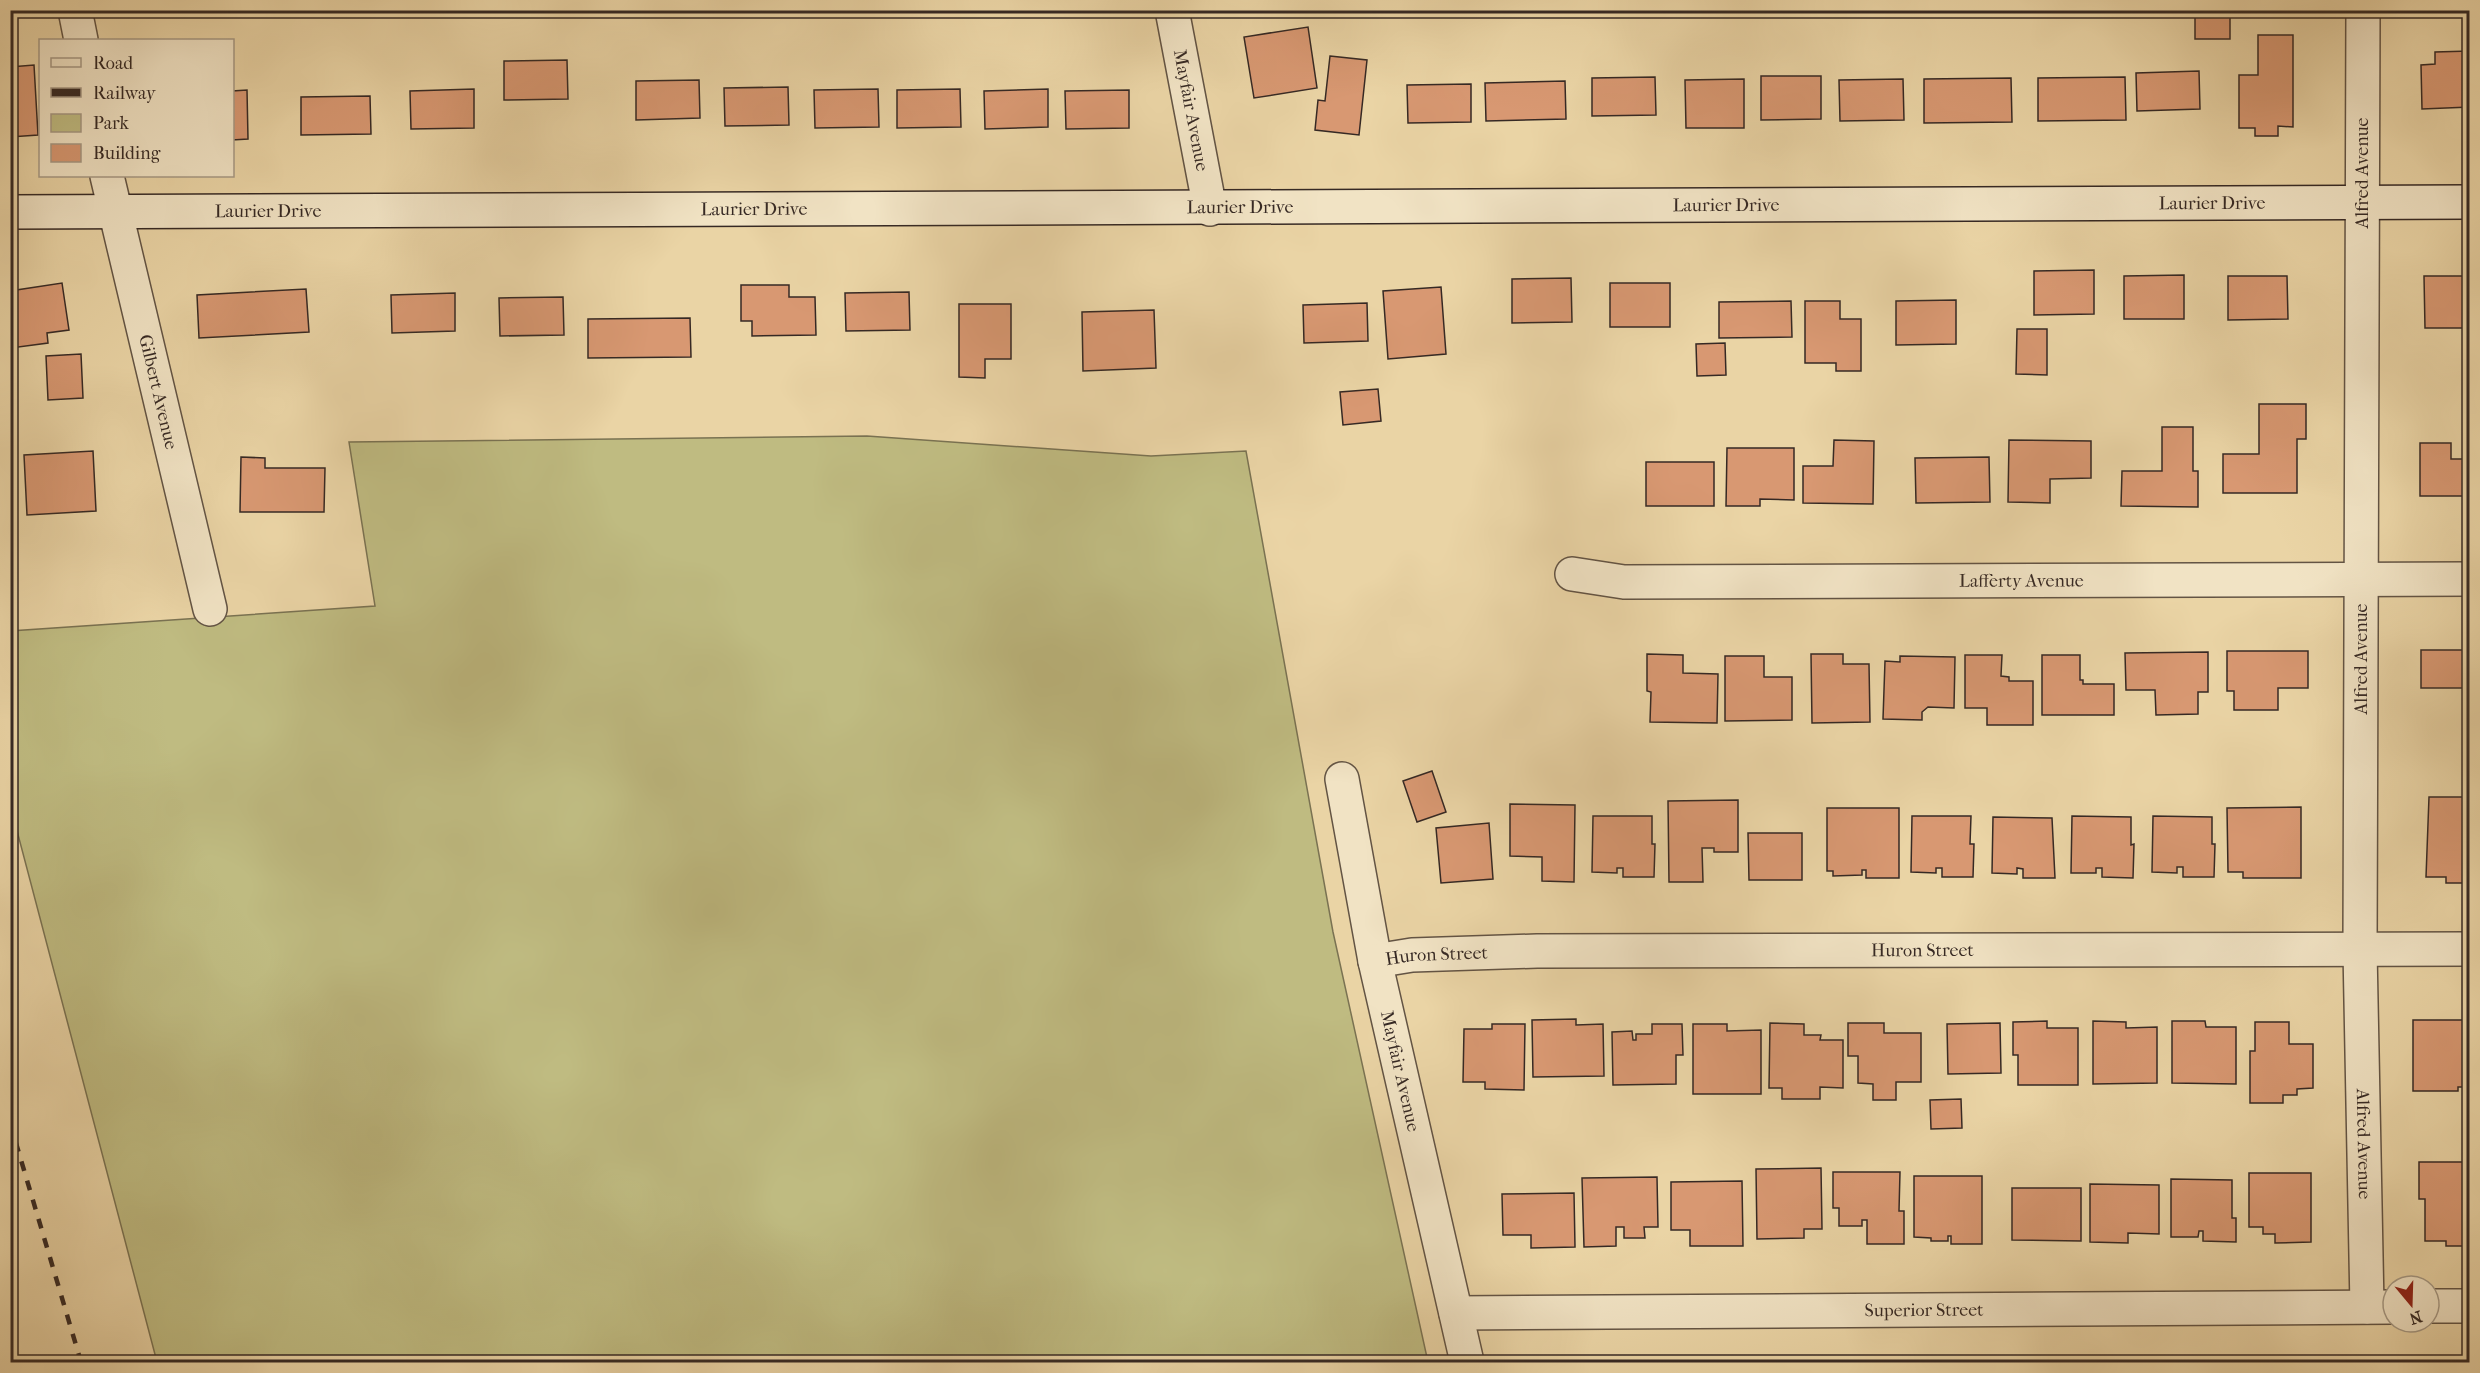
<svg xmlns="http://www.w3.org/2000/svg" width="2480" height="1373" font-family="'IM FELL French Canon',serif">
<rect width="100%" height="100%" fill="#ead4a5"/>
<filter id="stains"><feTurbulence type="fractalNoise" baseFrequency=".00333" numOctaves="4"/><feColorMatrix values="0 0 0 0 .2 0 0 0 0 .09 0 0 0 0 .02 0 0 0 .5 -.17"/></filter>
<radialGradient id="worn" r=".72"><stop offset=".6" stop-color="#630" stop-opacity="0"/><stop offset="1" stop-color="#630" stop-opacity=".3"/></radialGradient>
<path fill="#bfbb81" stroke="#7a7252" stroke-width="1.5" d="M867,436l284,20 95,-5 87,481 95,430h-1271l-146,-554 -1,-177 365,-25 -26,-164z"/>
<g fill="#d89872" stroke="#362924" stroke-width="1.5">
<rect x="2195" y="10" width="35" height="29"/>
<path d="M1308,27l9,61 -63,10 -10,-61z"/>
<path d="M2258,35h35v92l-15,-1v10h-23v-8h-16v-53h19z"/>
<path d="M2470,51v56l-48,2 -1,-44 14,-1v-12z"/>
<path d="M1330,56l37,4 -8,75 -44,-5 3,-30 7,1z"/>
<path d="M567,60l1,39 -64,1v-39z"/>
<path d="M34,65l4,70 -28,2v-70z"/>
<path d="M2199,71l1,38 -63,2 -1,-38z"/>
<path d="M1761,76h60v43l-60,1z"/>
<path d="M1655,77l1,38 -64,1v-38z"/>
<path d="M2125,77l1,43 -88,1v-43z"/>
<path d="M2011,78l1,44 -88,1v-44z"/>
<path d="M1744,79v49h-58l-1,-48z"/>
<path d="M1903,79l1,41 -64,1 -1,-41z"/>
<path d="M699,80l1,38 -64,2v-39z"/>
<path d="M1565,81l1,38 -80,2 -1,-38z"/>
<path d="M1471,84v38l-63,1 -1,-38z"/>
<path d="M788,87l1,38 -64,1 -1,-38z"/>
<path d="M474,89v39l-63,1 -1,-38z"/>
<path d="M878,89l1,38 -64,1 -1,-38z"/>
<path d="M960,89l1,38 -64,1v-38z"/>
<path d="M1048,89v38l-63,2 -1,-38z"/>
<path d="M247,90l1,49 -16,1v-49z"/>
<path d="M1129,90v38l-63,1 -1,-38z"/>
<path d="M370,96l1,38 -70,1v-38z"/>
<path d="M2094,270v44l-60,1v-44z"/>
<path d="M2184,275v44h-60v-43z"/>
<path d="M2228,276h59l1,43 -60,1z"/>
<path d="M2424,276h46v52h-45z"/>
<path d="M1571,278l1,44 -60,1v-44z"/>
<path d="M62,283l7,47 -22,3 1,10 -37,5 -1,-57z"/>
<rect x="1610" y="283" width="60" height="44"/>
<path d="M741,285h48v12h26l1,38 -64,1v-15h-11z"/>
<path d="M1441,287l5,67 -58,5 -5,-68z"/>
<path d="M306,289l3,43 -110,6 -2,-43z"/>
<path d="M909,292l1,38 -64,1 -1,-38z"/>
<path d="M455,293v38l-63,2 -1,-38z"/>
<path d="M563,297l1,38 -64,1 -1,-38z"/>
<path d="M1956,300v44l-60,1v-44z"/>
<path d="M1791,301l1,36 -73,1v-36z"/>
<path d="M1805,301h35v18h21v52h-25v-8h-31z"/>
<path d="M1367,303l1,38 -64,2 -1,-38z"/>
<path d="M959,304h52v55h-26v19l-26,-1z"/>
<path d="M1154,310l2,58 -73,3 -1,-59z"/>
<path d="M690,318l1,39 -103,1v-39z"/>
<path d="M2017,329h30v46l-31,-1z"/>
<path d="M1725,343l1,32 -29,1 -1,-32z"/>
<path d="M81,354l2,44 -35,2 -2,-44z"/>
<path d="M1378,389l3,32 -38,4 -3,-33z"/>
<path d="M2259,404h47v35h-9v54h-74v-39h36z"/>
<path d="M2162,427h31v44h5v36l-77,-1 1,-35h40z"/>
<path d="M1834,440l40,1 -1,63 -70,-1v-37h30z"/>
<path d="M2009,440l82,1v37l-41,1v24l-42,-1z"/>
<path d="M2420,443h31v16h19v37h-50z"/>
<path d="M1727,448h67v52l-34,-1v7h-34z"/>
<path d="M93,451l3,60 -69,4 -3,-60z"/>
<path d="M241,457l24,1v10h60l-1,44h-84z"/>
<path d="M1989,457l1,45 -74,1 -1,-45z"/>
<rect x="1646" y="462" width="68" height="44"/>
<rect x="2421" y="650" width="49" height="38"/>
<path d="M2227,651h81v37h-30v22h-44v-19h-7z"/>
<path d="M2208,652v40h-10v22l-42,1 -1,-25h-29l-1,-37z"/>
<path d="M1647,654l36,1v18l35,1 -1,49 -67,-1 1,-30 -4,-1z"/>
<path d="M1811,654h32v10h26l1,58 -58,1z"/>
<path d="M1965,655h37l-1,21 8,1v4h24v44h-46v-17h-22z"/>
<path d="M2042,655h38v25h3v4h31v31h-72z"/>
<path d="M1725,656h39v21h28v43l-67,1z"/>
<path d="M1900,656l55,1 -1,51 -26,-1 -6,5v8l-39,-1 2,-58 15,1z"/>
<path d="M1432,771l14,41 -29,10 -14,-41z"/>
<path d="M2429,797h41v80h-3v6h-21v-6h-20z"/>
<path d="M1738,800v52h-24v-4h-12l1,34h-34l-1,-81z"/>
<path d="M1510,804l65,1 -1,77 -32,-1v-24l-32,-1z"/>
<path d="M2301,807v71h-58v-6h-15l-1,-64z"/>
<path d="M1827,808h72v70h-33v-8h-4v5l-29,1v-5h-6z"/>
<path d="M1593,816h59v28h3l-1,33h-31v-9h-6v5l-25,-1z"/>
<path d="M1912,816h59l-1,28h4l-1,33h-31v-9h-6v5l-25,-1z"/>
<path d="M2072,816l59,1v28l3,-1 -1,34 -31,-1v-9h-6v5h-25z"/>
<path d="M2153,816l59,1v27h3l-1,33h-31v-10h-6v6l-25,-1z"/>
<path d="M1993,817l59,1 3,60h-32v-9l-6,-1v6l-25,-1z"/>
<path d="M1489,823l4,56 -52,4 -5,-55z"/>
<path d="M1748,833h54v47h-53z"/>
<path d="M1576,1019v6l27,-1 1,52 -71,1 -1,-57z"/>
<path d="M2413,1020h57v67h-12v4h-45z"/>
<path d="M2047,1021v7h31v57h-60v-30h-5v-33z"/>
<path d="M2093,1021l33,1v6l31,-1v56l-64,1z"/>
<path d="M2172,1021h33l1,6h30v57l-64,-1z"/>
<path d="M2255,1022h34v22h24v44l-16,1v6h-14v8h-33v-52h5z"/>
<path d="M1770,1023l34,1v11h17l-1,5h23v48l-23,-1v12h-38v-11h-13z"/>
<path d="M1848,1023h36v10h37v49h-25v18h-23v-16l-15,-1v-27h-10z"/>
<path d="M2000,1023l1,50 -53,1 -1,-50z"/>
<path d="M1492,1024h33l-1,66 -39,-1v-7h-22l1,-53h28z"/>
<path d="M1652,1024h30l1,31h-7v29l-63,1 -1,-53 20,-1 1,9h3v-6h16z"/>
<path d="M1693,1024h34v7l34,-1v64h-68z"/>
<path d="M1961,1099l1,29 -31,1 -1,-29z"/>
<path d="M2419,1162h51v80h-3v4h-21v-5h-21v-42h-6z"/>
<path d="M1821,1168l1,61h-18v9l-47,1 -1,-70z"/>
<path d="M1833,1172h67l-1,39h5v33h-37v-24h-5v6h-23v-18h-6z"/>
<path d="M2249,1173h62v69l-36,1v-9h-12v-7h-14z"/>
<path d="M1914,1176h68v68h-31v-8h-3v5h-17v-3l-17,-1z"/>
<path d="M1657,1177l1,50h-14l1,11h-21v-11h-8v19l-32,1 -2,-69z"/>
<path d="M2171,1179l61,1v38h4v24l-33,-1v-10h-4l-1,6h-27z"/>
<path d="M1742,1181l1,65h-53v-16h-19v-48z"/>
<path d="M2090,1184l69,1v49l-31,-1v10l-38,-1z"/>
<path d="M2012,1188h69v53l-69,-1z"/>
<path d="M1574,1193l1,54 -44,1v-13h-28l-1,-41z"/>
</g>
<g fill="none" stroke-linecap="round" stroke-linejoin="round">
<defs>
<g id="street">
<path d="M75,10l6,30"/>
<path id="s1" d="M1172,10l38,199"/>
<path id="s2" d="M2363,10l-3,940 7,357"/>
<path id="s3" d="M107,176l103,433"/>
<path id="s4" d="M1572,574l52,8 846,-3"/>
<path id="s5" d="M1342,779l33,182 92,401"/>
<path id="s6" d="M1375,961l37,-6 125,-4 933,-2"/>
<path d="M2429,1306h41"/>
<path id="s7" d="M1456,1313l937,-6"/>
</g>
<g id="secondary">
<path id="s8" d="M10,212l2460,-10"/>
</g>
</defs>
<use href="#street" stroke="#635444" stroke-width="36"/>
<use href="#secondary" stroke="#362924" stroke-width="36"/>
<use href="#street" stroke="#f1e3c4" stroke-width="33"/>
<use href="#secondary" stroke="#f1e3c4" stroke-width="33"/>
<path stroke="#362924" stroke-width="4.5" stroke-dasharray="10 10" stroke-linecap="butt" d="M10,1123l71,239"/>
</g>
<g text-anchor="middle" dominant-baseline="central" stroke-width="6" stroke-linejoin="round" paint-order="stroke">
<g font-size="18" fill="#362924" stroke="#f1e3c4">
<text stroke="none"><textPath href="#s1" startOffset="102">Mayfair Avenue</textPath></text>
<text transform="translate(2362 173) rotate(-90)">Alfred Avenue</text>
<text stroke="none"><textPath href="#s8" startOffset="2202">Laurier Drive</textPath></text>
<text stroke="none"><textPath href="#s8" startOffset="1716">Laurier Drive</textPath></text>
<text stroke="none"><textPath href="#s8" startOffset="1230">Laurier Drive</textPath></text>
<text stroke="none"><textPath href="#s8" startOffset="744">Laurier Drive</textPath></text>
<text stroke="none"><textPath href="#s8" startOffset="258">Laurier Drive</textPath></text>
<text stroke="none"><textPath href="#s3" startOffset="222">Gilbert Avenue</textPath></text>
<text stroke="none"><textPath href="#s4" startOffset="450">Lafferty Avenue</textPath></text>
<text transform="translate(2361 659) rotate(-90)">Alfred Avenue</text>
<text stroke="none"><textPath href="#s6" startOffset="548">Huron Street</textPath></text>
<text stroke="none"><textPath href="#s6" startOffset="62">Huron Street</textPath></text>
<text stroke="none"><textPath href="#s5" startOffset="298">Mayfair Avenue</textPath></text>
<text stroke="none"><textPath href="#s2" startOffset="1134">Alfred Avenue</textPath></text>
<text stroke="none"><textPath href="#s7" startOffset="468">Superior Street</textPath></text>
</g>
</g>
<rect width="2480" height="1373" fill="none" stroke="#ead4a5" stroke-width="36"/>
<rect x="12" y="12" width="2456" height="1349" fill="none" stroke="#362924" stroke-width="3"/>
<rect x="18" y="18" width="2444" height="1337" fill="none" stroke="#362924" stroke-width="1.5"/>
<rect x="39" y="39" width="195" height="138" fill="#f1e3c4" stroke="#a69984" stroke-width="1.5"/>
<rect x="51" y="58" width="30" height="9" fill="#f1e3c4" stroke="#a69984" stroke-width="1.5"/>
<text x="93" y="69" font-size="18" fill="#362924">Road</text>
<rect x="51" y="88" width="30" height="9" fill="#362924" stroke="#a69984" stroke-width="1.5"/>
<text x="93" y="99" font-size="18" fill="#362924">Railway</text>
<rect x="51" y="114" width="30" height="18" fill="#bfbb81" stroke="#a69984" stroke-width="1.5"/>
<text x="93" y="129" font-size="18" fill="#362924">Park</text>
<rect x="51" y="144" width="30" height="18" fill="#d89872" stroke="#a69984" stroke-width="1.5"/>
<text x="93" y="159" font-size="18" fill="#362924">Building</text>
<g transform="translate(2411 1304) rotate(161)"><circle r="28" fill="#f1e3c4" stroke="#a69984" stroke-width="1.5"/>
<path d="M0-4.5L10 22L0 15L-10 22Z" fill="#8f2418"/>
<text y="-9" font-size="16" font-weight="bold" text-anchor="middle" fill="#362924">N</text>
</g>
<rect width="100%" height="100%" filter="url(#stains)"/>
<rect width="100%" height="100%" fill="url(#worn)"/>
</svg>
